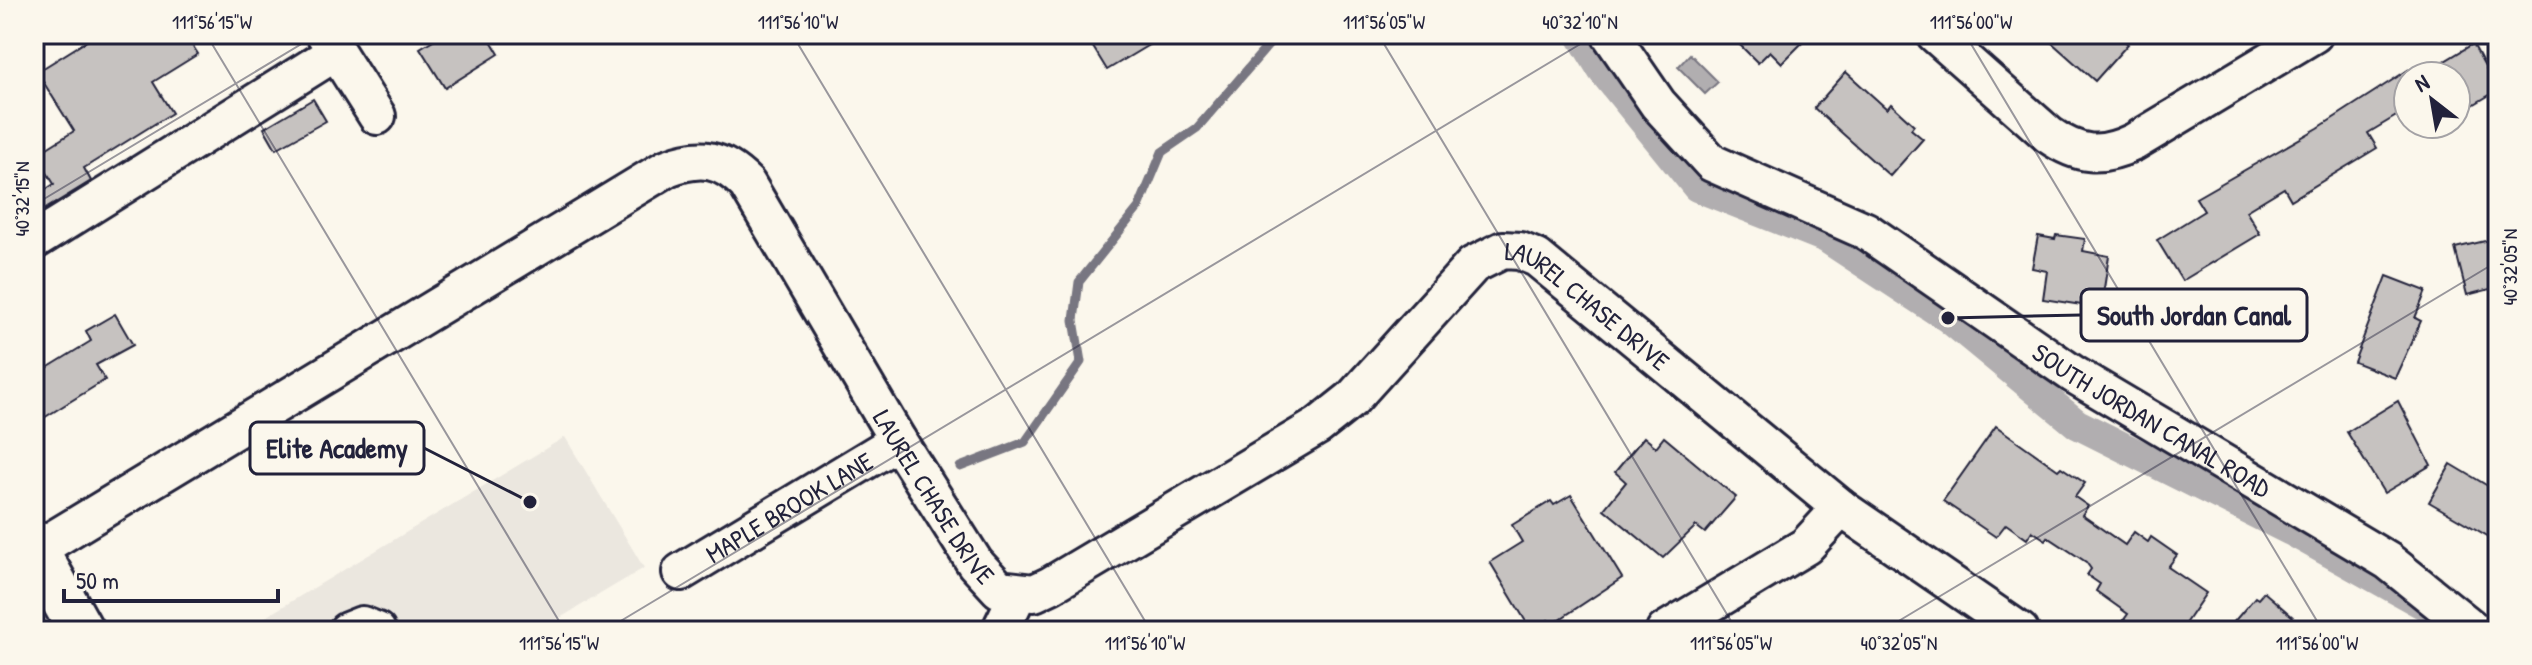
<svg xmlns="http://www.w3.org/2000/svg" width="2532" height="665" font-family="'Patrick Hand',sans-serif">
<rect width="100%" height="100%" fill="#fbf7ec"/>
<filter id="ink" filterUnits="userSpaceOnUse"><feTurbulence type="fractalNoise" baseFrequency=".0125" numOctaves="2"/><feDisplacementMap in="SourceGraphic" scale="16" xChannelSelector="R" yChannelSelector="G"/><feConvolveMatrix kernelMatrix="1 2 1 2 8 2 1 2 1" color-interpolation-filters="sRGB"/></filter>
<g filter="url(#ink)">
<path fill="#ebe7df" d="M565,437l79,131 -106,63h-296z"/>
<path fill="#b1aeb0" stroke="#787681" stroke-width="2" d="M1690,54l28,28 -13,12 -27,-27z"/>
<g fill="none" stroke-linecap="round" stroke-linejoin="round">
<path stroke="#787681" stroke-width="9" d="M960,467l65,-25 56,-80 -7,-42 5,-38 60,-75 23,-55 35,-24 81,-94"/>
<path stroke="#b1aeb0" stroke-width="30" d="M1580,34l22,36 95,117 129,51 122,80 129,106 214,107 133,74"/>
</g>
<g fill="#c6c2c0" stroke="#22223b" stroke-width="2">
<path d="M98,34h87l13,20 -45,28 19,31 -88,55 7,13 -57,35v-19l20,-13 -18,-29 38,-24 -37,-59z"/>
<path d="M443,34h44l12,20 -54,34 -25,-40z"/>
<path d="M1085,34h82l-60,36z"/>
<path d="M1729,34h82l-29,29 -12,-12 -12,12z"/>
<path d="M2042,34h75l11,10 -33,37z"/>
<path d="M2473,44l25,46 -42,25v-39h-36z"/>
<path d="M2408,70v39l-40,24 9,15 -86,52 -7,-12 -38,23 14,23 -78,47 -25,-41 47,-29 -8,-13 122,-70z"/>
<path d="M1846,72l41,37 4,-5 23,21 -3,4 12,10 -33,37 -76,-68z"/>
<path d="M313,99l13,22 -50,28 -12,-21z"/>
<path d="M2056,235l29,4 -2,12 26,5 -8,52 -58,-9 4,-28 -15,-3 6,-32 17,3z"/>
<path d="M2498,238v49l-31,8 -12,-47z"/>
<path d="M2387,276l39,15 -11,27 6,3 -26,57 -41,-16z"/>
<path d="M115,314l18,31 -37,20 9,15 -71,44v-48l57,-35 -5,-10z"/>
<path d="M2398,401l33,64 -47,28 -37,-61z"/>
<path d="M1996,426l62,44 3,-3 24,16 -10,14 13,9 -6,9 43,30 9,-13 14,10 3,-5 26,18 -9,12 38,26 -26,38h-41l-16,-10 5,-7 -32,-23 4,-7 -13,-9 4,-6 -5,-7 -38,-25 -2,3 -14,-9 -5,8 -21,-15 -10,13 -53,-36z"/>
<path d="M1644,437l12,10 8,-10 72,60 -31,36 -9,-7 -33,32 -59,-49 22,-27 -11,-10z"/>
<path d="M2451,464l47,28v50l-69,-40z"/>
<path d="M1571,495l51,83 -71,47 -3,-5 -17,10 -41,-68 32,-20 -10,-17 39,-24 3,4z"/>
<path d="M2264,592l29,25 -13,14h-54l29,-34 3,2z"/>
</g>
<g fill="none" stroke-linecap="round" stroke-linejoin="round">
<defs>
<g id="minor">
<path d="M325,34l52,82"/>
<path id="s1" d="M1610,34l48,70 54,59 154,68 207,143 315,187 87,70"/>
<path d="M1935,34l114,101c30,21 52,23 85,7l180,-108"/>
<path d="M34,241l302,-189"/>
<path id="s2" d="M36,550l631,-382c34,-13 54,-10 80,16l151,257 77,122 24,26 35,4 17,-8 267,-159 34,-27 121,-134 30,-15 17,1 17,7 304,250 179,123"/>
<path id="s3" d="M681,572l217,-131"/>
<path d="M347,631l15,-6 15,6"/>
<path d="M1000,631l18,-37"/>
<path d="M1665,631l141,-85 35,-38"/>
</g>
<path id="major" d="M34,547l47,84"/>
</defs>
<use href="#minor" stroke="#22223b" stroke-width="42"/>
<use href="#major" stroke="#22223b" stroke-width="50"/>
<use href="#minor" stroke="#fbf7ec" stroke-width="36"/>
<use href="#major" stroke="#fbf7ec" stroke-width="44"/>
</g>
</g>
<path fill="none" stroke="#22223b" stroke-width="2" stroke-opacity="0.45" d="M206,34l359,597M792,34l359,597M1378,34l359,597M1965,34l358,597M34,205l284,-171M604,631l993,-597M1882,631l616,-370"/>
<g text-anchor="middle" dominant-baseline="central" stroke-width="7" stroke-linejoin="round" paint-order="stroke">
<g font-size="26" fill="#22223b" stroke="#fbf7ec">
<text stroke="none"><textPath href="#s2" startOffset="2028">LAUREL CHASE DRIVE</textPath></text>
<text stroke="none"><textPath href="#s1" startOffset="676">SOUTH JORDAN CANAL ROAD</textPath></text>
<text stroke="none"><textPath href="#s2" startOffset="1190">LAUREL CHASE DRIVE</textPath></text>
<text stroke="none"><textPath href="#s3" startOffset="126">MAPLE BROOK LANE</textPath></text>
</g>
</g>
<path fill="none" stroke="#22223b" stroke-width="3" d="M1948 318L2081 315M530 502L424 448"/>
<g fill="#22223b" stroke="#fbf7ec" stroke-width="3">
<circle cx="1948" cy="318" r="8"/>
<circle cx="530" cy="502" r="8"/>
</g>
<g fill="#fbf7ec" stroke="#22223b" stroke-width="3">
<rect x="2081" y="289" width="226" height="52" rx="8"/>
<rect x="250" y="422" width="174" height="52" rx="8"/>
</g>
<g font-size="28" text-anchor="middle" font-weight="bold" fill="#22223b">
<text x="2194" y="325">South Jordan Canal</text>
<text x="337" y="458">Elite Academy</text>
</g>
<rect width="2532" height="665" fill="none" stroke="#fbf7ec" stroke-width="88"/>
<g transform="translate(2432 100) rotate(329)"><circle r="38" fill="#fbf7ec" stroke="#a4a2a5" stroke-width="2"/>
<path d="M0-6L14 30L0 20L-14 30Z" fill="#22223b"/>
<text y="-12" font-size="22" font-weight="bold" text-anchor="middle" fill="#22223b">N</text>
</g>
<path d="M64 589v12h214v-12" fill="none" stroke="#22223b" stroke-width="4"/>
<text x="76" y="589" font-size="24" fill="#22223b" stroke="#fbf7ec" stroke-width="6" paint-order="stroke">50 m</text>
<rect x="44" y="44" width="2444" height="577" fill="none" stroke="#22223b" stroke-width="3"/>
<g font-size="20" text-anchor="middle" fill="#22223b">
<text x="212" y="29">111°56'15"W</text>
<text x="798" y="29">111°56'10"W</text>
<text x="1384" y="29">111°56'05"W</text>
<text x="1580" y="29">40°32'10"N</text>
<text x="1971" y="29">111°56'00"W</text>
<text transform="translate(22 199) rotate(-90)" y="7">40°32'15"N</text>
<text transform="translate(2510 267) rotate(-90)" y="7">40°32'05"N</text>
<text x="559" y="650">111°56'15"W</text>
<text x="1145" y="650">111°56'10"W</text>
<text x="1731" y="650">111°56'05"W</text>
<text x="1899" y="650">40°32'05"N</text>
<text x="2317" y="650">111°56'00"W</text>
</g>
</svg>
